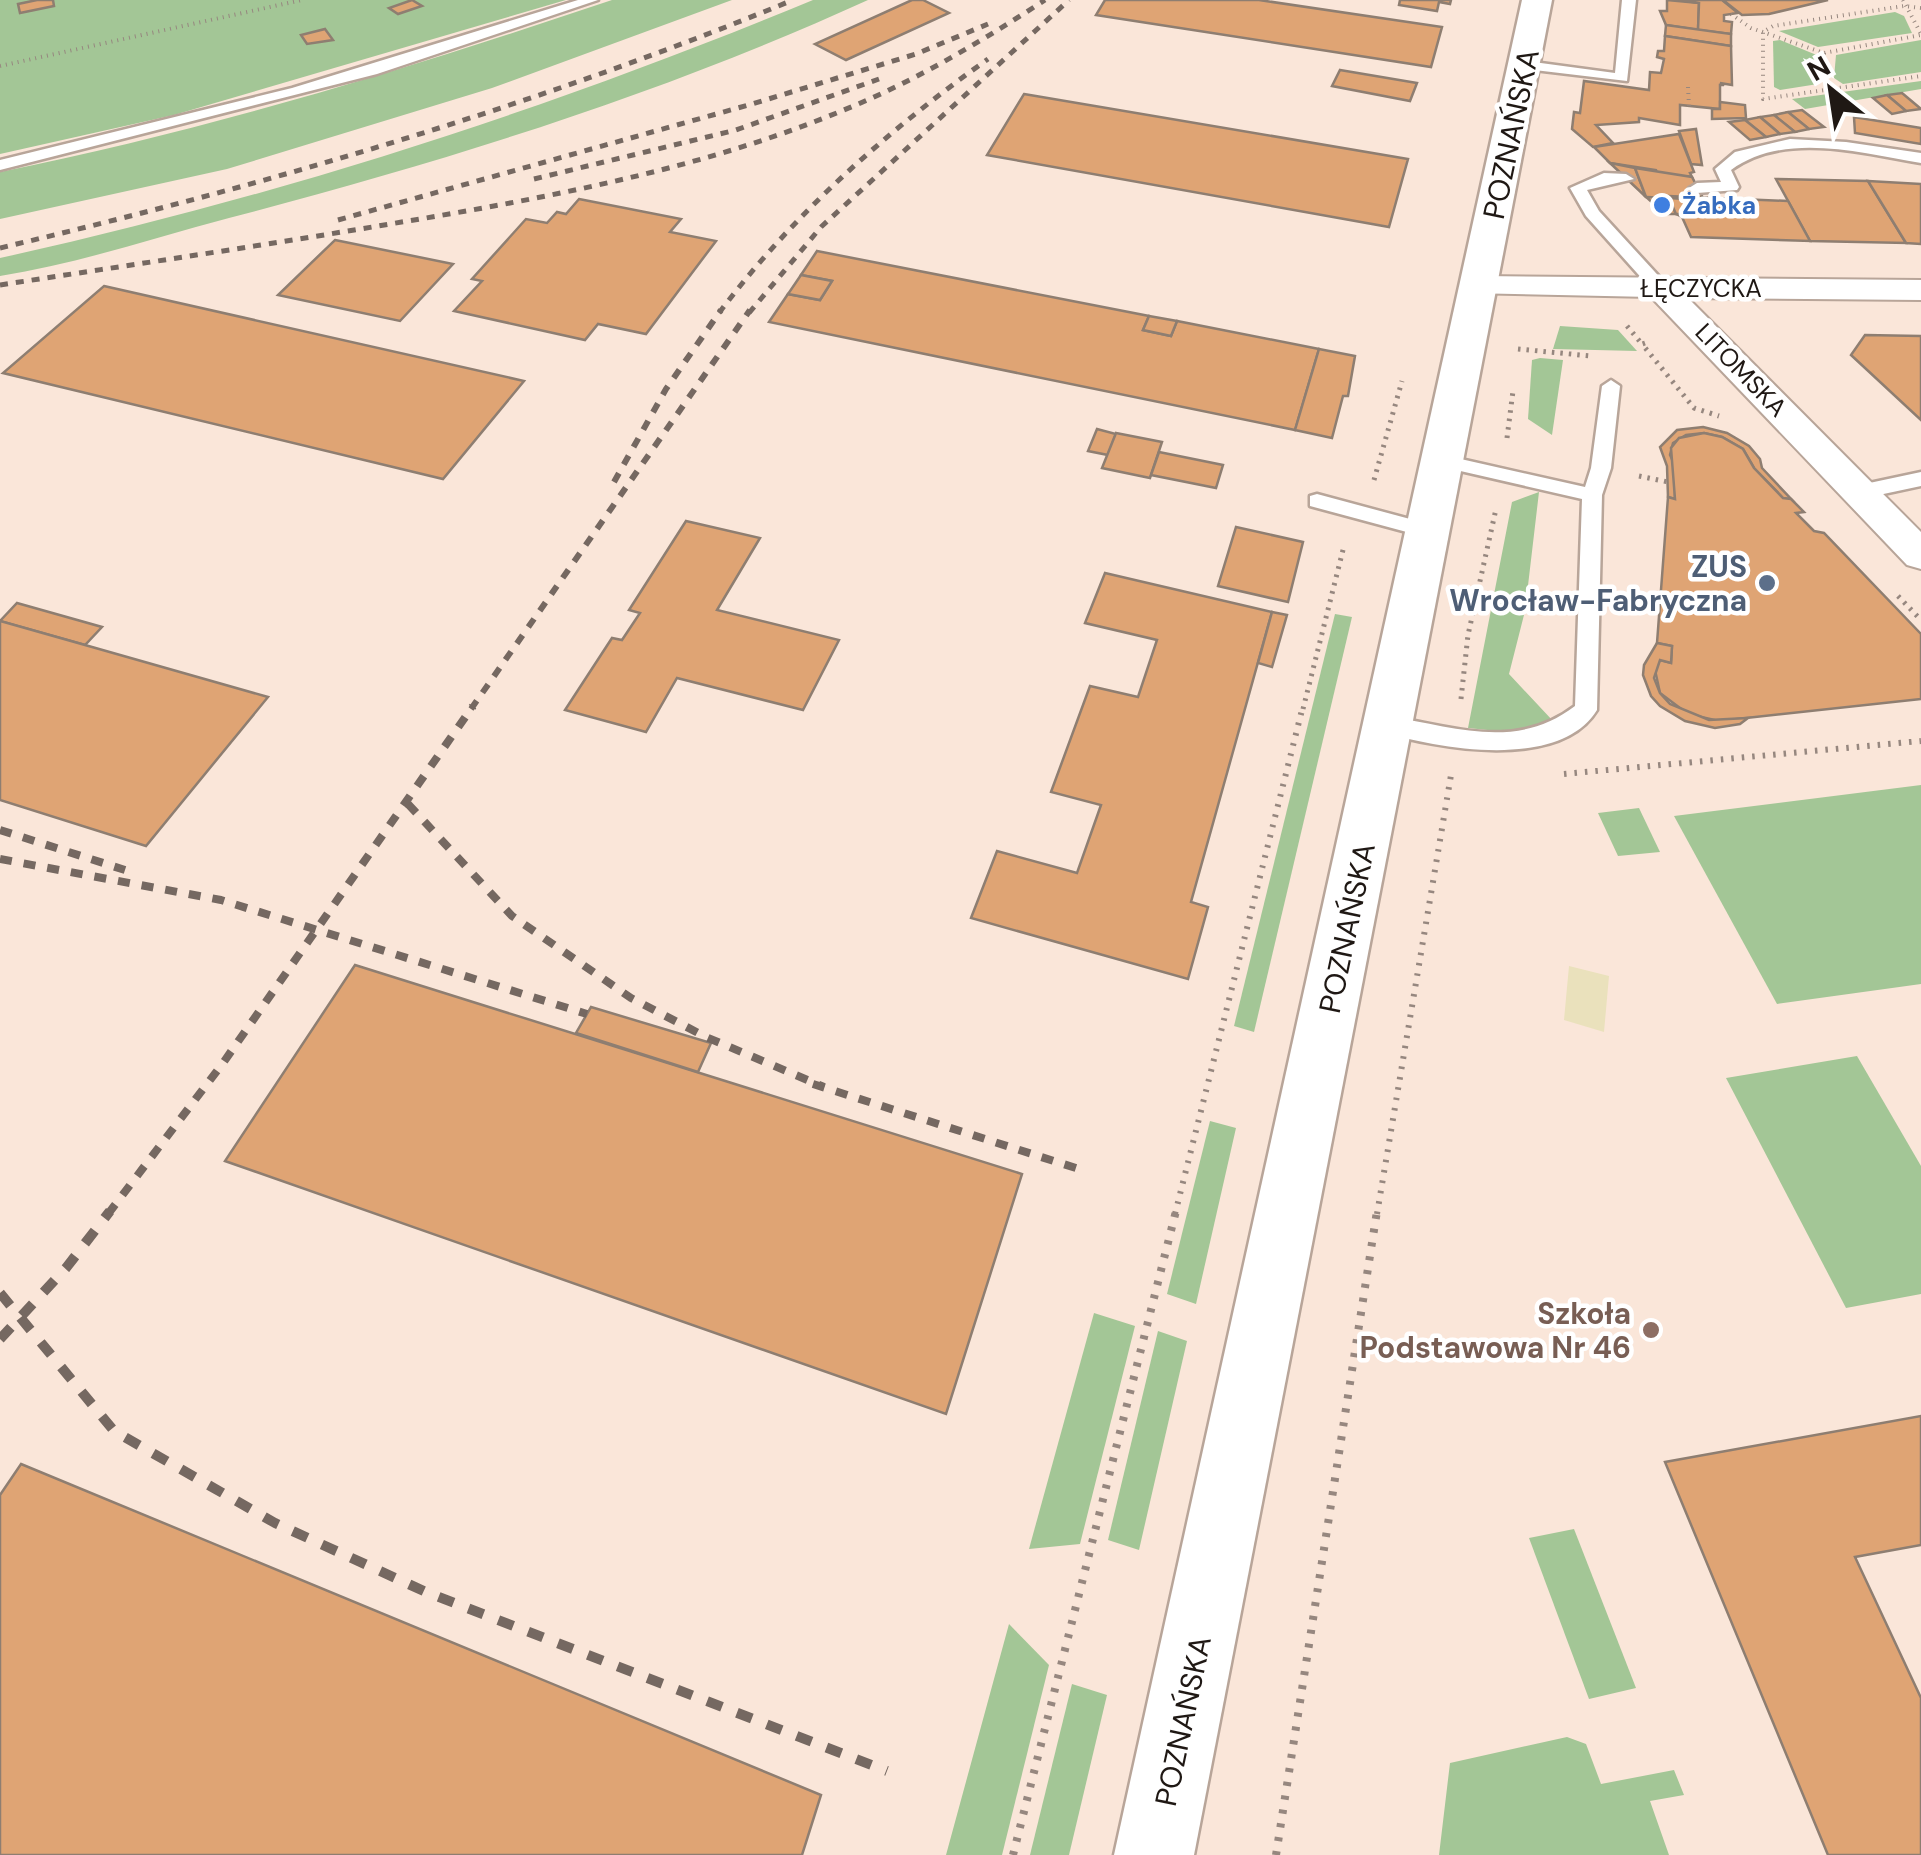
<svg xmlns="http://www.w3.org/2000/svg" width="1921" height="1855" font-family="'DM Sans',sans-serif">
<rect width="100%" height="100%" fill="#fae6d9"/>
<g fill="#a3c696">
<path d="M0,0h566l-392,115 -174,39z"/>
<path d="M612,0h120l-240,88 -265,81 -227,50v-47c209,-42 410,-104 612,-172z"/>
<path d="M813,0h55c-206,94 -421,161 -639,218 -76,20 -152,46 -229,58v-18c278,-61 550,-149 813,-258z"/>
<path d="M1895,12l9,4 8,17 -94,14 -39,-16z"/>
<path d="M1780,40l39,16 -1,28 -38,6 -6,-3 -1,-46z"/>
<path d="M1921,40v32l-78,12 -9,-6 2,-23z"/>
<path d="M1921,81v8l-116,20 -13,-10z"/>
<path d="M1560,326l58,4 19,21 -84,-2z"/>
<path d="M1540,358l23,2 -11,75 -24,-16 4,-59z"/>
<path d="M1539,492l-14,119 -16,63 44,47 -27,13 -58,-6 44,-226z"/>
<path d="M1335,614l17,3 -98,415 -20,-6z"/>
<path d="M1921,785v199l-144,20 -103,-188z"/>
<path d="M1639,808l21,44 -42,4 -20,-43z"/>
<path d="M1857,1056l64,110v128l-75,14 -120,-230z"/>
<path d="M1210,1121l26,7 -40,176 -29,-10z"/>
<path d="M1094,1313l41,13 -55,218 -51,5z"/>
<path d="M1158,1331l29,10 -48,209 -31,-10z"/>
<path d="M1574,1529l62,159 -47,11 -60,-161z"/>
<path d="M1009,1624l40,41 -47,190h-56z"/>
<path d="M1072,1684l35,11 -38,160h-39z"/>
<path d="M1567,1737l19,7 15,40 73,-14 10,25 -34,6 19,54h-230l11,-92z"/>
</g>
<path fill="#eae1bc" d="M1569,966l40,10 -5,56 -40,-12z"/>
<g fill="#dfa474" stroke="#8e7e71" stroke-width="2.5">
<path d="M37,0h16l1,6 -34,7 -2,-9z"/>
<path d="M412,0l10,6 -24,8 -9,-6z"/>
<path d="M912,0h11l26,13 -103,47 -31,-16z"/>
<path d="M1105,0h154l183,27 -11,40 -335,-52z"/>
<path d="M1400,0h51l-1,4 -11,-2 -2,9 -38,-6z"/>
<path d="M1667,0l32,3 -1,27 -32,-5 -6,-14h7z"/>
<path d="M1679,0h43l16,13 -14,2v6l8,1 -1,12 -33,-4 1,-27z"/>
<path d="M1723,0h-1h106l-59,14 -27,1z"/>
<path d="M1666,25l65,9v12l-66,-10z"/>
<path d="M325,29l8,11 -26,4 -6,-9z"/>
<path d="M1665,36l66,10 1,39 -12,-2 4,2h-4v24l-40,-4v20l-41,-7v4l-43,3 17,18 -20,4 -21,-18 2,-17 6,1 4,-32 65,9 1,-18 11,1 3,-14 -7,-2 1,-6h6z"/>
<path d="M1340,70l77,13 -7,18 -78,-15z"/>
<path d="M1902,93l19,16 -15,2 -19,-16z"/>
<path d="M1024,94l384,65 -19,68 -402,-72z"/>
<path d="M1887,95l19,16 -14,3 -19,-16z"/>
<path d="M1720,102l25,3 1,13 -34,1v-10h8z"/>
<path d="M1802,110l22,17 -15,2 -21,-17z"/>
<path d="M1788,112l21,17 -14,3 -21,-17z"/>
<path d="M1774,115l21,17 -15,2 -20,-17z"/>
<path d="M1760,117l20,17 -14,3 -21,-17z"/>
<path d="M1854,117l67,11v16l-66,-11z"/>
<path d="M1745,120l21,17 -16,3 -21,-18z"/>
<path d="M1696,129l6,36 -11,-1 -12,-33z"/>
<path d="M1679,134l15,38 -4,1 2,4 -35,-3 -1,-4 -46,-7 -16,-16z"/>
<path d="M1610,163l25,5 11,29z"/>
<path d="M1635,168l57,9 11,21 -57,-1z"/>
<path d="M1776,179l92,2 38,62 -96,-2z"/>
<path d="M1868,181l53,3v60l-15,-1z"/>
<path d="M1668,196l120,5 22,40 -119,-4 -9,-20 -6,-3h16l-7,-15z"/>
<path d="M1646,197l23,1 7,16h-11z"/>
<path d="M1669,198l16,1 7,15h-16z"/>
<path d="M579,199l102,20 -11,13 46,9 -70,93 -48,-10 -13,16 -131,-29 28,-30 -10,-2 54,-60 21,4 10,-11 9,2z"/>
<path d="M335,240l118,24 -53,57 -122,-26z"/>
<path d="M817,251l332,65 -6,14 28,6 6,-15 142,28 -24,81 -526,-108 19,-28 32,6 12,-19 -31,-6z"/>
<path d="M801,275l31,6 -12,19 -32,-6z"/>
<path d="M104,286l420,95 -81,98 -440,-106z"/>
<path d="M1149,316l28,5 -6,15 -28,-6z"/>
<path d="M1865,335l56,1v84l-70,-65z"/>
<path d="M1319,349l36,7 -7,40h-5l-11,42 -37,-8z"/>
<path d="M1703,427l24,6 22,13 11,13 2,9 30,32 -9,-2 -29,-30 -11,-19 -21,-12 -18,-4 -18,2 -13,8 -3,12 5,11v33l-7,-2 -1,-31 -7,-19 17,-17z"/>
<path d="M1097,429l19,5 -8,21 -20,-4z"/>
<path d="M1116,433l46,9 -12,36 -48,-10z"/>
<path d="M1704,433l18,4 21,12 11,19 29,30 8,1 13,13 -8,1 18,18 10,2 97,101v65l-202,22 -31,-7 -28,-21 -5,-23 5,-10 11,3 1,-17 -15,-3 11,-146 7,2 -4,-51 8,-10z"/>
<path d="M1159,452l64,13 -7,23 -65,-13z"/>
<path d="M686,521l74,17 -43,72 122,30 -36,70 -126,-32 -31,54 -81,-22 47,-72 10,2 18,-27 -11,-3z"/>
<path d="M1236,527l67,15 -15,60 -70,-16z"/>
<path d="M1105,573l167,39 -81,290 17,5 -20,72 -217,-61 26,-67 80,22 24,-68 -50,-13 39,-106 48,11 19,-57 -72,-17z"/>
<path d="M17,603l85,24 -17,18 -85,-24z"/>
<path d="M1272,612l15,3 -15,52 -14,-4z"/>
<path d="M0,621l85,24 183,52 -122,149 -146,-46z"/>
<path d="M1657,643l15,3 -1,17 -11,-3 -6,18 6,15 10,11 39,16 39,-2 -8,6 -25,4 -30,-7 -25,-15 -9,-10 -8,-21 1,-10z"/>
<path d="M355,965l667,209 -76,240 -721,-253z"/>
<path d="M591,1007l120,36 -13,29 -122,-39z"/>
<path d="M1921,1416v129l-66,12 66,141v157h-93l-163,-393z"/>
<path d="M21,1464l800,331 -19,60h-802v-360z"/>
</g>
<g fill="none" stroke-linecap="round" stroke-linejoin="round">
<defs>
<g id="service">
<path d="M578,0h20l-221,74 -377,96v-10l292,-72z"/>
<path d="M1622,0h14l-9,81 -101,-12 -7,-4 7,-4 89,12z"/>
<path d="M1790,139l56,3 75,11v10c-60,-10 -137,-32 -190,7l8,17 -2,3 -40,3 -8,-5 8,-5 24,-1 -6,-13 20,-17z"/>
<path d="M1604,173l22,1 8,5 -47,11 12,21 67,73v8h-12l-68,-76 -16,-28z"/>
<path d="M1611,380l9,6 -9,82 -9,27 -5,215c-37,61 -160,39 -217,21l-3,-6 3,-6 8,-3c67,11 128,35 187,-10l7,-207 -139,-32 -10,-6 10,-6 142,32 6,-19 11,-82z"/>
<path d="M1921,472v14l-61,13 -10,-7 10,-7z"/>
<path d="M1317,494l119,32 3,5 -10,7 -119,-32v-10z"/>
</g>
<path id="minor" d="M1480,276l441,4v20l-233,-2 233,234v37l-14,-4 -256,-268 -183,-4 -4,-7 4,-7z"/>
<path id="tertiary" d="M1522,0h30l-358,1855h-80z"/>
</defs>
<use href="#service" stroke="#b8a599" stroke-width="5"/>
<use href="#minor" stroke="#b8a599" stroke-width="4"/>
<use href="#tertiary" stroke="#b8a599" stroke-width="5"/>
<g stroke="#96877f" stroke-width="4" stroke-dasharray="1 5" stroke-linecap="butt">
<path d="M1903,0l18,34"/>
<path d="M1921,8l-17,-2 -131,20 -10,6v67l158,-23"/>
<path d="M1731,14l20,14 73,25 97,-18"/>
<path d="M1824,53l1,28 6,6"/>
<path d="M0,66l302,-66"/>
<path d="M1688,87l1,19"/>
</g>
<g stroke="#96877f" stroke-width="5" stroke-dasharray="2.5 6" stroke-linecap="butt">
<path d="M1627,326l15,18"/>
<path d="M1645,343l-3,1 52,64 25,8"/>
<path d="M1518,349l73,7"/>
<path d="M1507,438l6,-47"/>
<path d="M1639,476l29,6"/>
<path d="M1374,480l28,-99"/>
<path d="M1898,596l23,24"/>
<path d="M1461,699l7,-64 28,-126"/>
<path d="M1303,709l41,-163"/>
</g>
<g stroke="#96877f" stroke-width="6" stroke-dasharray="2.5 8" stroke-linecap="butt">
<path d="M1564,774l357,-33"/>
<path d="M1175,1214l128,-508"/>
<path d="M1377,1214l74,-439"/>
</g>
<g stroke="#96877f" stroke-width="8" stroke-dasharray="4 10" stroke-linecap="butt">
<path d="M1013,1855l163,-644"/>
<path d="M1276,1855l101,-644"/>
</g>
<use href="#service" fill="#fff" fill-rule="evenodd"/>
<use href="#minor" fill="#fff" fill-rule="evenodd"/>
<use href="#tertiary" fill="#fff" fill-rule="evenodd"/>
<g stroke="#756861" stroke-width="5" stroke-dasharray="8 8" stroke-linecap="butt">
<path d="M534,179l202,-49 143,-51"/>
<path d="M338,220l414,-116 164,-50 72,-30"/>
<path d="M0,248c271,-64 535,-142 793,-248"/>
<path d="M0,285c130,-20 260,-39 390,-61 169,-28 341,-60 497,-133 55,-26 107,-58 158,-91"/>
<path d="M719,313c75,-100 168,-182 269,-254"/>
<path d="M749,313l72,-86 248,-227"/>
</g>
<g stroke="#756861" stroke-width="6" stroke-dasharray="10 10" stroke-linecap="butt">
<path d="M614,482l52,-93 55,-79"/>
<path d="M471,709l279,-399"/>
</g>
<g stroke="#756861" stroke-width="8" stroke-dasharray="12 12" stroke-linecap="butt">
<path d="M408,804l104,112 119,82 75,39 118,50"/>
<path d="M0,830l125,40"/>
<path d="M0,859l221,41 366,114"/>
<path d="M813,1084l269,86"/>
<path d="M108,1214l115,-151 250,-357"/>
</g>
<g stroke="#756861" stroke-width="10" stroke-dasharray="16 16" stroke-linecap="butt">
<path d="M0,1293l114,138 161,92 151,69 461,179"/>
<path d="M0,1339l66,-71 44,-57"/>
</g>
</g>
<circle fill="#3f7fe0" stroke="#fff" stroke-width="4" cx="1662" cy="205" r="10"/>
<circle fill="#5c6f8a" stroke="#fff" stroke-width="4" cx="1767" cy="583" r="10"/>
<circle fill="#8d6e63" stroke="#fff" stroke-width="4" cx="1651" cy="1330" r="10"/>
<g text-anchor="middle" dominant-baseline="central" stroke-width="9" stroke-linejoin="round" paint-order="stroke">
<g font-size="25" font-weight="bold" fill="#366cbe" stroke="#fff" text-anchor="start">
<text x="1682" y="205">Żabka</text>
</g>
<g font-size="25" fill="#1f1814" stroke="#fff">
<text x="1701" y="288">ŁĘCZYCKA</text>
<text transform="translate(1741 370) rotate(46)">LITOMSKA</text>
</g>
<g font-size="30" fill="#1f1814" stroke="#fff">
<text transform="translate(1511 134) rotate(-78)">POZNAŃSKA</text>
<text transform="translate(1347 928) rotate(-78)">POZNAŃSKA</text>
<text transform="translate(1183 1721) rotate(-78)">POZNAŃSKA</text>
</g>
<g font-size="30" font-weight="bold" fill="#4e5e75" stroke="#fff" text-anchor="end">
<text x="1747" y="566">ZUS<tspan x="1747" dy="34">Wrocław-Fabryczna</tspan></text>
</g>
<g font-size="30" font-weight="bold" fill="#785e54" stroke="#fff" text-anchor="end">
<text x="1631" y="1313">Szkoła<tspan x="1631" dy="34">Podstawowa Nr 46</tspan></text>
</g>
</g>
<g transform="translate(1831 90) rotate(330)" stroke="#ffffff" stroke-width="8" paint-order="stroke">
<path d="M0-8L18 38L0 25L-18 38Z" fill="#1f1814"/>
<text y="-15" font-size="28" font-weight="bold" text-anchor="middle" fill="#1f1814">N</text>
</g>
</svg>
